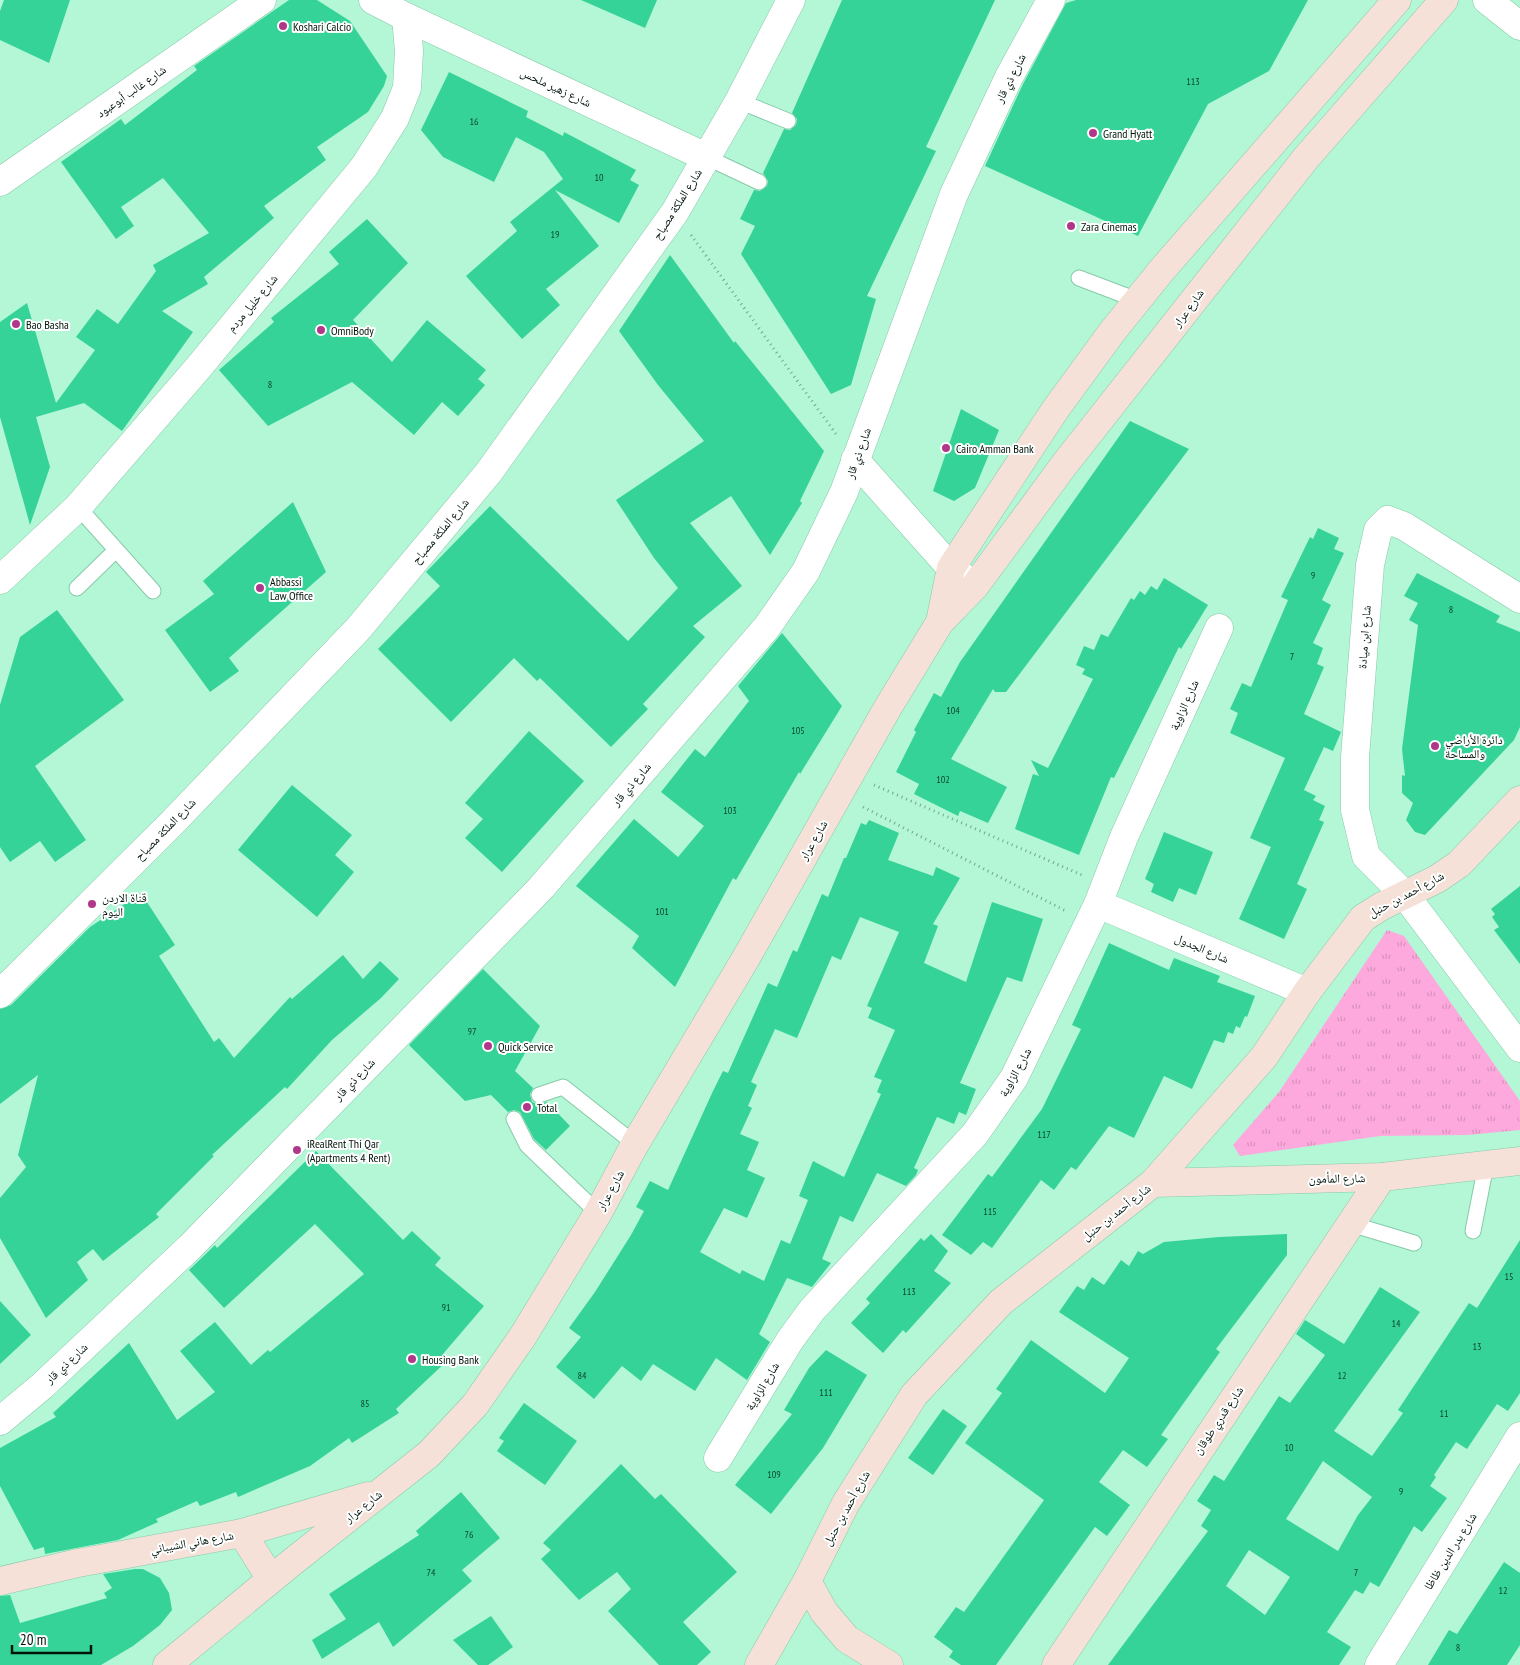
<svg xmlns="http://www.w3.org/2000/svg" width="1520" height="1665" font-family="'PT Sans Narrow','Noto Naskh Arabic',sans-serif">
<defs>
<pattern id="grass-tufts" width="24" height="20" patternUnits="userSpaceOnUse" patternTransform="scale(1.25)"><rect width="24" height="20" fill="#fea9dd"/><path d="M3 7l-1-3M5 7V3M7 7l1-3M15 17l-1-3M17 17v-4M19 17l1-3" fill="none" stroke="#d891bc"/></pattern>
</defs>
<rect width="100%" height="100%" fill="#b4f7d6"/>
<path fill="url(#grass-tufts)" d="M1387,930l17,6 116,165v29l-52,5 -88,1 -140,20 -7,-11 46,-53z"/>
<g fill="#35d398" fill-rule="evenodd">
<path d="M4,0h66l-21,63 -49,-23v-29z"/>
<path d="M289,0h28l33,21 37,55 -3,10 -16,26 -51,35 9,13 -62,46 10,12 -70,59 4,7 -46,27 31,21 -71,99 -38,-28 -48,14 14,50 -20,58 -30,-108v-95l27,-19 29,100 39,-53 -19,-13 21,-28 21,15 38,-53 -3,-6 56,-32 -46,-55 -42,29 13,19 -18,13 -55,-77 60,-43 4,6 72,-55 -3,-4z"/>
<path d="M581,0h76l-12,28z"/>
<path d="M842,0h153l-69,147 10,4 -69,145 9,3 -25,86 -20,9 -90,-140 14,-28 -15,-7 14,-29 6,1 7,-5 1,-5 -5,-8 21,-44 6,1 6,-5 1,-6 -5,-6z"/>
<path d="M1076,0h232l-39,71 -61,33 -70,132 -153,-70 38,-82 43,-81z"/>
<path d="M449,72l79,39 -2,6 37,19 1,-4 72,38 -6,10 9,5 -20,38 -64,-33 44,56 -53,43 14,16 -38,34 -56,-63 51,-45 -7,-9 53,-43 -19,-27 -28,-15 -22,45 -51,-25 -22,-27z"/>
<path d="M367,219l41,44 -55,57 39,42 35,-42 59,50 -8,9 7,6 -27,31 -16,-14 -28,33 -62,-53 -84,44 -49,-56 55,-48 -3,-4 68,-54 -10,-12z"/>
<path d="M670,255l64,88 1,-2 89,110 -24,50 2,2 -32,52 -39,-59 -41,27 52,63 -49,40 12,11 -62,67 5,5 -37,38 -71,-69 -3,3 -23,-23 -63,64 -73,-73 62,-63 -14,-14 64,-66 138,135 50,-53 -24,-30 -38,-58 88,-59 -46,-56 -39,-54z"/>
<path d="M961,409l38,21 -24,58 -21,13 -21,-10z"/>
<path d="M1130,421l59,28 -183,243h-11l-2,-3 -42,70 56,28 -19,36 -28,-12 -2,5 -44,-22 5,-10 -23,-12 20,-40 -2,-2 20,-37 7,4 19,-35z"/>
<path d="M293,502l33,70 -97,86 10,13 -29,21 -45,-62 49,-36 -11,-13z"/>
<path d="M1318,528l21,10 -5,11 10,4 -22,47 9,5 -18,38 10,5 -6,16 7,3 -20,47 37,18 -8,19 -9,-4 -20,43 12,6 -3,4 12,6 -6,14 5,2 -27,62 10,5 -23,50 -45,-20 32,-72 -21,-9 35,-80 -55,-25 8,-20 -8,-4 12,-26 9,4 37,-87 -7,-3 29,-60 3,2z"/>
<path d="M1417,573l83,43 -4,6 24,10v95l-6,13 -89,95 -10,-3 -9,-12 7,-17 -11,-10v-18l3,1 -3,-27 16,-124 -9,-5 9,-17 -14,-7z"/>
<path d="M1164,578l44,27 -27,44 -2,-2 -65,131 -3,-1 -32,78 -64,-26 18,-55 6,2 -8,-16 17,8 45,-89 -11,-5 3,-5 -9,-4 8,-19 10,4 7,-16 7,3 23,-39 3,2 6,-9 5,4 6,-9 6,4z"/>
<path d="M57,610l67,90 -89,66 51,74 -31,22 -15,-21 -30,21 -10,-15v-142l20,-68z"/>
<path d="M782,633l60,73 -42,68 -1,-2 -63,108 -3,-2 -58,109 -43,-39 7,-12 -63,-50 58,-67 44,38 26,-31 -43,-34 34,-43 10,8 44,-56 -11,-15z"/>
<path d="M529,731l55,50 -82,91 -37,-34 18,-19 -18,-16z"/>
<path d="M292,785l60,50 -17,20 19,17 -37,45 -79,-67z"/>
<path d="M869,820l30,13 -11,27 45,16 3,-9 24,11 -27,46 5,2 -14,37 42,19 26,-80 51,17 -21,63 -15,-5 -47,106 16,6 -10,26 -7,-3 -5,12 -17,-7 -23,51 4,2 -2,5 -10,11 -29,-13 -24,49 -13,-6 -18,43 9,4 -19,24 -25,-9 -28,56 11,8 -23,38 -31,-22 -21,33 -42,-27 -12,17 -19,-15 -28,33 -38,-32 25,-30 -12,-9 26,-36 36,-57 13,-24 -8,-4 14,-26 18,9 45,-99 10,-20 5,2 40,-90 9,4 16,-37 4,2 25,-58 6,3 16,-39h2l15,-35 5,2zM860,917l39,15 -32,74 5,2 -4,10 27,12 -21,47 8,3 -5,12 4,2 -37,83 -31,-16 -14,35 9,4 -18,44 -9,-4 -17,41 -22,-11 -2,4 -40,-22 24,-44 23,10 18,-40 -18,-8 12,-28 -19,-8 12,-26 -4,-2 9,-21 -6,-3 24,-53 22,9 35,-82 9,4z"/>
<path d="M1164,832l49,20 -17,43 -17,-7 -6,14 -22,-10 3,-8 -9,-5z"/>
<path d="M1520,886v78l-26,-34 5,-3 -7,-10 3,-3 -4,-5z"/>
<path d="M141,893l34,52 -16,11 55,86 5,-4 15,20 56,-61 2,2 51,-44 20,24 17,-18 19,18 -18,19 -49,42 -45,49 -2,-2 -73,68 2,1 -58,58 3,3 -56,44 -10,-12 -16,13 11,18 -42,38 -46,-80v-40l26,-31 -8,-12 20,-80 -38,29v-95l11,-4 79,-78z"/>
<path d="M1109,943l60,27 5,-12 46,18 -3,6 38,14 -8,21 -2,-1 -5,12 -4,-2 -3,8 -5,-2 -4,11 -10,-3 -22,49 -28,-13 -30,62 -25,-12 -33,44 -5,-3 -17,23 -13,-10 -49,68 -9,-6 -12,13 -29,-20 46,-61 4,3 50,-68 39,-80 -9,-4z"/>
<path d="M483,969l57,57 -25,45 18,17 -3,6 2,8 6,2 9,-2 23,24 -24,24 -12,-11 -14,-27 -6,-2 -6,2 -17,-17 -26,6 -56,-56z"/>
<path d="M316,1151l87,89 9,-9 29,27 -6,7 49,41 -41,48 5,6 -52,49 3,4 -47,30 -3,-5 -39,28 -72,31 -2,-5 -36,14 -3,-5 -41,18 2,3 -40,18 -73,14 -1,-7 -10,3 -34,-64v-38l56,-31 -3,-4 76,-70 48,77 38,-28 -35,-41 35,-29 36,43 17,-15 2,2 94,-78 -49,-50 -91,84 -35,-38 26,-25 2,3z"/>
<path d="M931,1234l17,17 -14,20 17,12 -45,50 -3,-3 -20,23 -32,-30 19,-20 -4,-4 27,-30 28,-31 3,3z"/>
<path d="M1287,1234v21l-71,94 4,3 -59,83 7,4 -21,28 -24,-17 -24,32 31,23 -23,31 -12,-9 -99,138h-35l-12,-8 4,-6 -19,-14 22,-30 8,5 80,-112 -79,-57 37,-50 -6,-4 35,-49 74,53 24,-35 -70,-46 18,-26 7,4 8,-13 12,8 17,-25 8,6 9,-15 5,3 21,-12 55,-5z"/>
<path d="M1520,1240v153l-12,18 -11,-7 -30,45 -11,-7 -22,33 2,2 -6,9 17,12 -25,34 -8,-6 -35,61 -9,-5 -7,12 -8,-4 -28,42 24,15 -12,18h-231l100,-134 -7,-5 10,-16 -14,-9 17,-26 10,6 55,-85 11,7 35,-48 -29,-21 9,-14 39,24 36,-57 40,25 -86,119 38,25 31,-43 -5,-3 71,-107 8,5zM1323,1461l49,36 -14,18 -20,36 -52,-32zM1249,1550l41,27 -25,38 -39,-29z"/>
<path d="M0,1301l31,34 -31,29z"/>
<path d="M826,1350l41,25 -44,73 -52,66 -36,-29 57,-71 -8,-4 25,-42z"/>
<path d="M524,1403l53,38 -32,44 -48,-34 7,-10 -5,-3z"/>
<path d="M943,1409l24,17 -34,49 -25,-17z"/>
<path d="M621,1464l34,35 6,-5 76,78 -54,50 28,30 -14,13h-38l-51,-54 23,-22 -14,-17 -38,28 -38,-41 10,-9 -8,-7z"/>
<path d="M461,1492l39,46 -38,32 10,11 -79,66 -14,-25 -57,37 -10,-19 34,-21 -17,-25 90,-59 -3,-4z"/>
<path d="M1504,1562l16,11v72l-13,20h-79l21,-35 8,4z"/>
<path d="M135,1569h8l17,9 9,15 3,17 -12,15 -27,21 -32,19h-101v-69l10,-1 10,28 87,-25 -3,-5 8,-5 -9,-14z"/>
<path d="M491,1616l22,31 -25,18h-10l-25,-25z"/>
</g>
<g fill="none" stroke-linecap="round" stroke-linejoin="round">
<defs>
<g id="lane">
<path d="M739,101l49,20"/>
<path d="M706,157l53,25"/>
<path d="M1079,278l58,22"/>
<path d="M78,507l75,84"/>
<path d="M77,588l39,-38"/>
<path d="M539,1095l24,-8 72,57"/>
<path d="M514,1119l13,26 71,68"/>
<path d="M1351,1224l63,19"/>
<path d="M1473,1231l13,-66"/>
</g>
<g id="street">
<path d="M373,0l33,17 300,140"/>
<path d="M1487,0l33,26"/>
<path d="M0,182l262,-182"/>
<path d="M855,460l96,108 19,14"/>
<path d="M0,580l78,-73 120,-139 166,-201 31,-49 12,-30 2,-37 -3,-34"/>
<path d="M1520,599l-116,-73 -16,-6 -10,10 -8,35 -15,192v53l11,46 39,39 115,153"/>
<path d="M1098,904l209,88"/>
<path d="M0,994l171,-170 187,-195 131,-157 186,-260 64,-111 52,-101"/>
<path d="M0,1421l42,-35 148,-139 350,-358 227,-262 39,-56 38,-79 110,-298 55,-117 42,-77"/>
<path d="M718,1458l72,-118 22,-30 163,-176 39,-56 84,-174 26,-67 95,-209"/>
<path d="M1379,1665l141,-229"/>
</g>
<g id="secondary">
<path d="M940,622l11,-54 104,-158 57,-78 49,-61 236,-271"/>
<path d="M1153,1183l229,-6 138,-16"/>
<path d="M242,1533l29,46"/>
<path d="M0,1581l78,-18 164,-30 126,-37"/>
<path d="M807,1581l17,31 23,27 42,26"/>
<path d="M167,1665l124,-102 138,-109 46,-49 48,-69 75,-123 37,-69 111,-186 141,-249 53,-87 35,-36 89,-121 242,-307 138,-158"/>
<path d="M759,1665l48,-84 39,-78 68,-108 87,-93 152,-119 111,-126 43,-65 56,-74 19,-12 55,-27 22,-15 61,-64"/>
<path d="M1056,1665l326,-488"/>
</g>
</defs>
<use href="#lane" stroke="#87caaa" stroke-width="17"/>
<use href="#street" stroke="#87caaa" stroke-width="29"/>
<use href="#secondary" stroke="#87caaa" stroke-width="29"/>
<g stroke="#74a78e" stroke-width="3" stroke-dasharray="1 4" stroke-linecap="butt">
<path d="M691,235l145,199"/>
<path d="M874,785l208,90"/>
<path d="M863,807l203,104"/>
</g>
<use href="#lane" stroke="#fff" stroke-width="15"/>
<use href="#street" stroke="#fff" stroke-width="28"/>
<use href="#secondary" stroke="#f6e1d9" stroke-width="28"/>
</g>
<g fill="#b0378a" stroke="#fff" stroke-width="2">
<circle cx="283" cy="26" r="5"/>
<circle cx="1093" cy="133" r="5"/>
<circle cx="1071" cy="226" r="5"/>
<circle cx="16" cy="324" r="5"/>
<circle cx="321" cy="330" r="5"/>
<circle cx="946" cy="448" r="5"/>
<circle cx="260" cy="588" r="5"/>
<circle cx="1435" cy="746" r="5"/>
<circle cx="92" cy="904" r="5"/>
<circle cx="488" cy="1046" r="5"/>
<circle cx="527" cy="1107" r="5"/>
<circle cx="297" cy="1150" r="5"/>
<circle cx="412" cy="1359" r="5"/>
</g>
<g text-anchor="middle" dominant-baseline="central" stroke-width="4" stroke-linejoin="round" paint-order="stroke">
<g font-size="10" fill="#0d442e">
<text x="1193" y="81">113</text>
<text x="474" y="121">16</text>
<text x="599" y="177">10</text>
<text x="555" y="234">19</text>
<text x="270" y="384">8</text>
<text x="1313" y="575">9</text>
<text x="1451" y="609">8</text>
<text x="1292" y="656">7</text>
<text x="953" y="710">104</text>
<text x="798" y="730">105</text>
<text x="943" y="779">102</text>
<text x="730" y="810">103</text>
<text x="662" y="911">101</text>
<text x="472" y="1031">97</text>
<text x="1044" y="1134">117</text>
<text x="990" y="1211">115</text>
<text x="1509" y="1276">15</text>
<text x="909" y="1291">113</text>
<text x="446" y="1307">91</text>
<text x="1396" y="1323">14</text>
<text x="1477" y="1346">13</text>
<text x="582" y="1375">84</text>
<text x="1342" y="1375">12</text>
<text x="826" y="1392">111</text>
<text x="365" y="1403">85</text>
<text x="1444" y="1413">11</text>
<text x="1289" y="1447">10</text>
<text x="774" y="1474">109</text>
<text x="1401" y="1491">9</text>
<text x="469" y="1534">76</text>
<text x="431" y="1572">74</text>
<text x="1356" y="1572">7</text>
<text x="1503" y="1590">12</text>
<text x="1458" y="1647">8</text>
</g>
<g font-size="12" fill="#00150a" stroke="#fff" text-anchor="start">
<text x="293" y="26">Koshari Calcio</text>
<text x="1103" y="133">Grand Hyatt</text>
<text x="1081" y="226">Zara Cinemas</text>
<text x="26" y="324">Bao Basha</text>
<text x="331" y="330">OmniBody</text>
<text x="956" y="448">Cairo Amman Bank</text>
<text x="270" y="581">Abbassi<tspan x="270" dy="14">Law Office</tspan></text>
<text x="1445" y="739">دائرة الأراضي<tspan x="1445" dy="14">والمساحة</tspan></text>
<text x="102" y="897">قناة الاردن<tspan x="102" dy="14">اليوم</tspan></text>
<text x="498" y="1046">Quick Service</text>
<text x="537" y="1107">Total</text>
<text x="307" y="1143">iRealRent Thi Qar<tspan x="307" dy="14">(Apartments 4 Rent)</tspan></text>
<text x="422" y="1359">Housing Bank</text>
</g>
<g font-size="12" fill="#00150a" stroke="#fff">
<text transform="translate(1010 78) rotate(-63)">شارع ذي قار</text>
<text transform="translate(556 87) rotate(25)">شارع زهير ملحس</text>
<text transform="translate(131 91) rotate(-35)">شارع غالب أبوعبود</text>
<text transform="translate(677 204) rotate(-58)">شارع الملكة مصباح</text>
<text transform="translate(252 303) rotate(-50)">شارع خليل مردم</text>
<text transform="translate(1188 308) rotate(-54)">شارع عرار</text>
<text transform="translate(858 453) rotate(-70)">شارع ذي قار</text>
<text transform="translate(440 531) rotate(-50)">شارع الملكة مصباح</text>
<text transform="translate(1364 637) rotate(-86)">شارع ابن ميادة</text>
<text transform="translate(1184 705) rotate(-66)">شارع الزاوية</text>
<text transform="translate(631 784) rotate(-49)">شارع ذي قار</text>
<text transform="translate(165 829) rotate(-46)">شارع الملكة مصباح</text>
<text transform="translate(813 840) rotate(-60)">شارع عرار</text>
<text transform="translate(1406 894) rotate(-28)">شارع أحمد بن حنبل</text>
<text transform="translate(1202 948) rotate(23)">شارع الجدول</text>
<text transform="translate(1015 1072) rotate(-61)">شارع الزاوية</text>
<text transform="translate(354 1079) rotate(-46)">شارع ذي قار</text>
<text transform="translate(1337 1178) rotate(-1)">شارع المأمون</text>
<text transform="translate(610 1190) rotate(-61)">شارع عرار</text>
<text transform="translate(1116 1212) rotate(-38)">شارع أحمد بن حنبل</text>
<text transform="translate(66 1363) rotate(-43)">شارع ذي قار</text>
<text transform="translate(762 1386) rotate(-59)">شارع الزاوية</text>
<text transform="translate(1218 1420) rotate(-56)">شارع قدري طوقان</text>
<text transform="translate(363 1506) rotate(-39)">شارع عرار</text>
<text transform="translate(846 1508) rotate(-61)">شارع أحمد بن حنبل</text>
<text transform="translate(192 1542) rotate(-10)">شارع هاني الشيباني</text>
<text transform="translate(1450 1551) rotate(-58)">شارع بدر الدين ظاظا</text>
</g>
</g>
<path d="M12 1645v8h79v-8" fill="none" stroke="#00150a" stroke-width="2.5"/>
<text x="20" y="1645" font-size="15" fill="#00150a" stroke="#ffffff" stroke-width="4" paint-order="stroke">20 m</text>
</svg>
